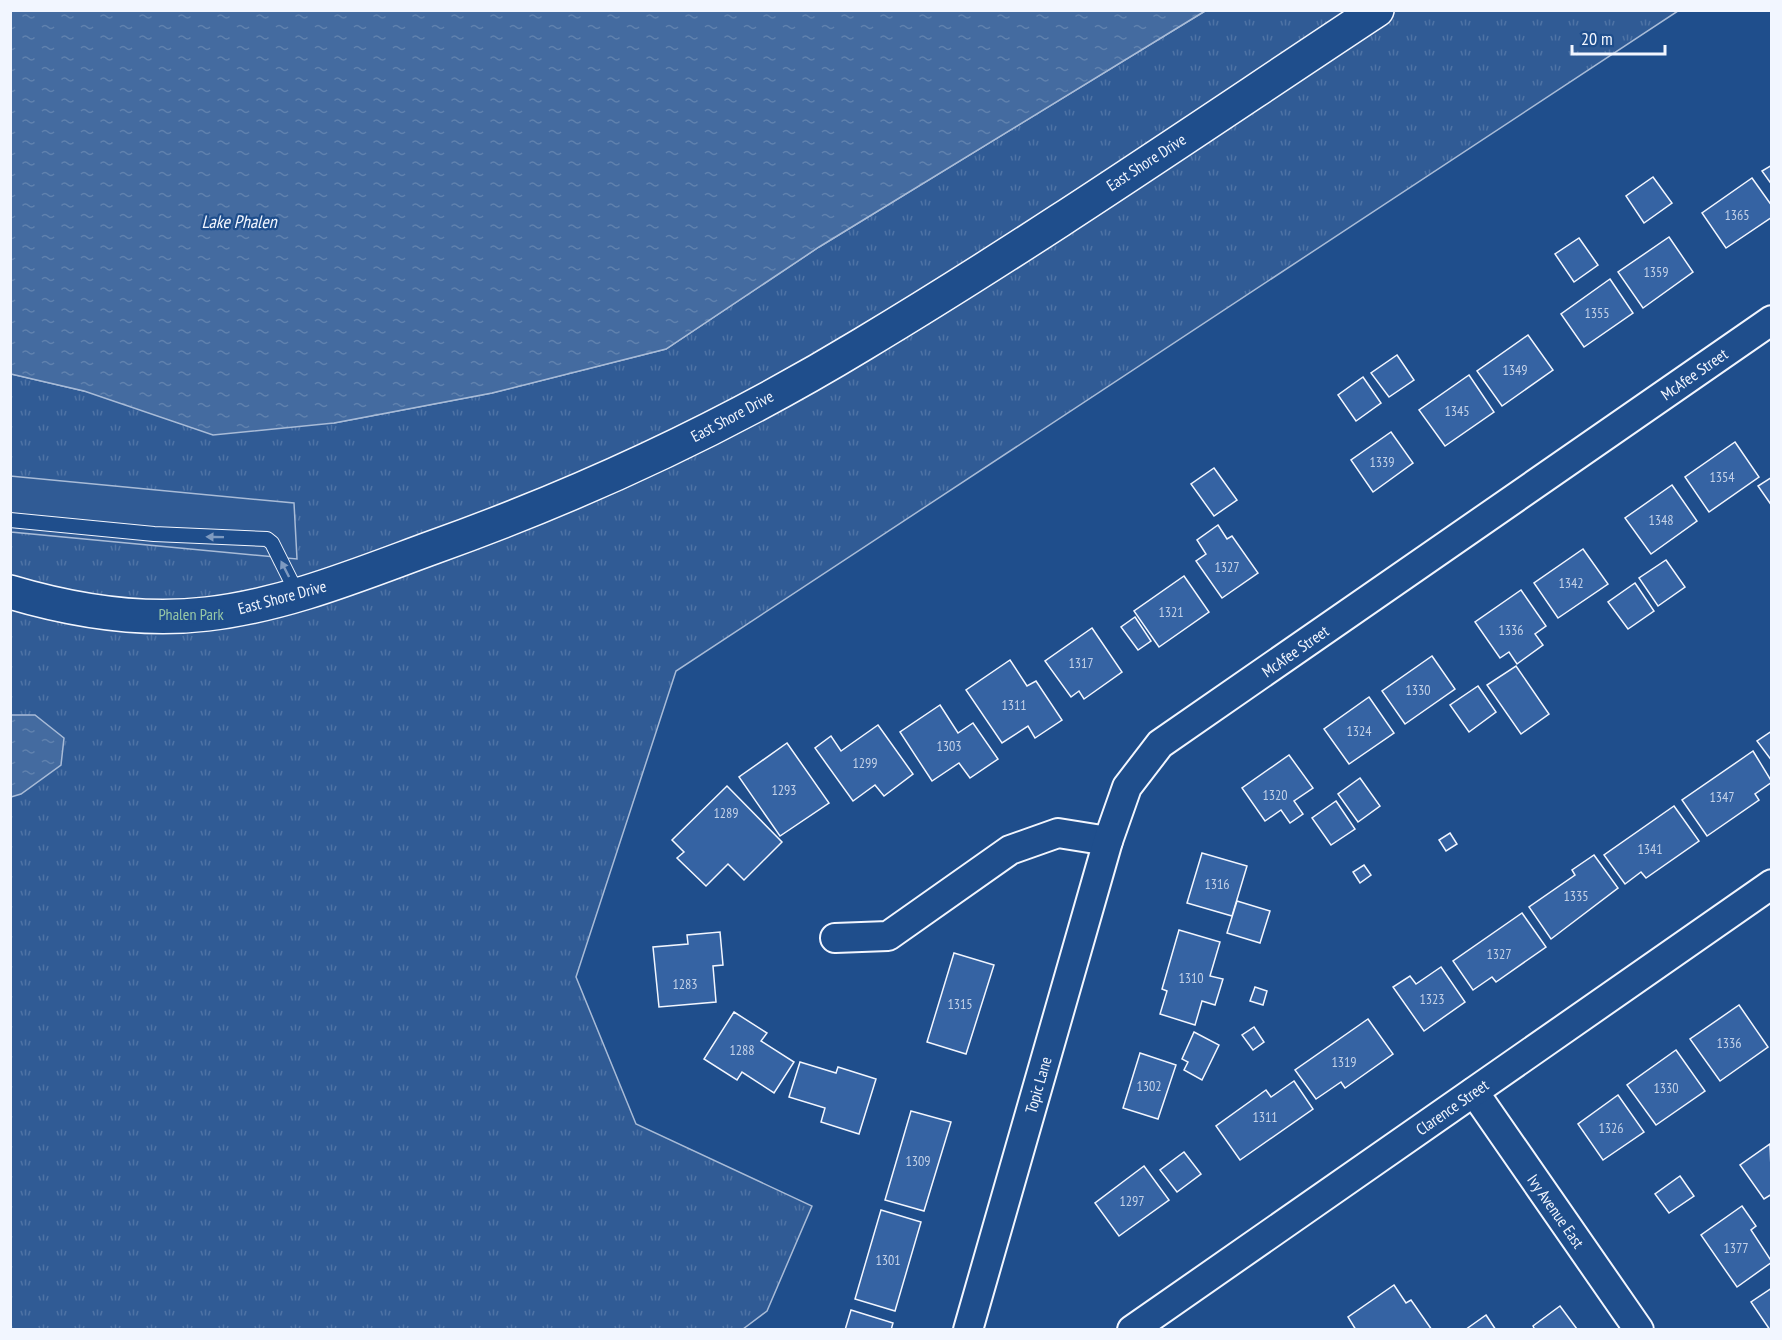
<svg xmlns="http://www.w3.org/2000/svg" width="1782" height="1340" font-family="'PT Sans Narrow',sans-serif">
<defs>
<pattern id="grass-tufts" width="24" height="20" patternUnits="userSpaceOnUse" patternTransform="scale(1.5)"><rect width="24" height="20" fill="#305b95"/><path d="M3 7l-1-3M5 7V3M7 7l1-3M15 17l-1-3M17 17v-4M19 17l1-3" fill="none" stroke="#4e73a5"/></pattern>
<pattern id="water-ripples" width="26" height="14" patternUnits="userSpaceOnUse" patternTransform="scale(1.5)"><rect width="26" height="14" fill="#446ba0"/><path d="M2 4q2-2 4 0t4 0M15 11q2-2 4 0t4 0" fill="none" stroke="#5f81ae"/></pattern>
</defs>
<rect width="100%" height="100%" fill="#1f4e8c"/>
<path fill="url(#grass-tufts)" stroke="#a8bbd7" stroke-width="1.5" d="M1205,11h473l-1002,660 -100,306 60,147 176,82 -45,105 -24,18 -732,1v-956l73,17 250,32 158,-30 174,-44 153,-102z"/>
<path fill="#305b95" stroke="#a8bbd7" stroke-width="1.5" d="M10,476l284,27 3,56 -286,-27z"/>
<g fill="url(#water-ripples)" stroke="#a8bbd7" stroke-width="1.5">
<path d="M11,10h1194v1l-386,236 -153,102 -174,44 -158,30 -121,12 -129,-44 -73,-17z"/>
<path d="M11,715h24l29,23 -3,27 -40,29 -10,3z"/>
</g>
<g fill="#3563a3" stroke="#f2f6ff" stroke-width="1.5">
<path d="M1772,165v20l-10,-14z"/>
<path d="M1653,177l19,26 -28,20 -18,-27z"/>
<path d="M1752,178l20,28v11l-46,31 -24,-35z"/>
<path d="M1669,237l24,35 -50,36 -25,-36z"/>
<path d="M1579,238l19,27 -24,17 -19,-28z"/>
<path d="M1610,279l23,34 -49,34 -23,-33z"/>
<path d="M1528,335l25,35 -51,36 -25,-35z"/>
<path d="M1397,355l17,25 -25,17 -18,-24z"/>
<path d="M1469,375l25,37 -49,34 -26,-36z"/>
<path d="M1363,377l18,26 -25,18 -18,-26z"/>
<path d="M1391,432l22,31 -40,29 -22,-32z"/>
<path d="M1735,442l24,35 -50,35 -24,-35z"/>
<path d="M1214,468l23,32 -23,16 -23,-32z"/>
<path d="M1772,477v29l-14,-20z"/>
<path d="M1672,485l25,36 -46,33 -26,-36z"/>
<path d="M1218,525l9,14 5,-3 26,37 -36,25 -26,-37 10,-7 -9,-14z"/>
<path d="M1583,549l25,35 -50,34 -24,-35z"/>
<path d="M1666,560l19,27 -27,19 -19,-28z"/>
<path d="M1184,576l25,36 -50,35 -25,-36z"/>
<path d="M1635,583l19,28 -26,18 -20,-27z"/>
<path d="M1521,590l25,36 -11,8 8,11 -26,19 -8,-12 -9,6 -25,-36z"/>
<path d="M1135,617l16,24 -13,9 -17,-23z"/>
<path d="M1092,628l30,44 -38,27 -5,-8 -8,6 -26,-36z"/>
<path d="M1432,656l23,33 -50,35 -23,-33z"/>
<path d="M1010,660l17,26 9,-5 26,39 -27,18 -7,-12 -26,17 -36,-53z"/>
<path d="M1516,666l33,48 -28,20 -34,-49z"/>
<path d="M1478,686l18,26 -27,20 -19,-27z"/>
<path d="M1369,697l25,36 -45,31 -25,-35z"/>
<path d="M940,705l18,28 15,-10 25,36 -28,19 -11,-15 -27,18 -32,-49z"/>
<path d="M878,725l35,49 -29,22 -9,-11 -22,16 -38,-53 16,-12 10,15z"/>
<path d="M1772,731v30l-15,-20z"/>
<path d="M787,743l42,60 -49,33 -41,-59z"/>
<path d="M1753,751l19,31 -17,12 4,6 -52,36 -25,-36z"/>
<path d="M1289,755l24,33 -19,13 9,13 -13,9 -9,-13 -16,11 -23,-33z"/>
<path d="M1360,778l20,28 -22,16 -20,-28z"/>
<path d="M727,786l55,56 -38,38 -16,-16 -22,22 -29,-28 7,-6 -12,-12z"/>
<path d="M1336,801l19,28 -24,16 -19,-27z"/>
<path d="M1674,806l25,35 -53,37 -5,-6 -16,12 -21,-29z"/>
<path d="M1450,833l7,11 -11,7 -7,-11z"/>
<path d="M1202,853l45,13 -15,50 -45,-13z"/>
<path d="M1594,855l24,33 -67,51 -22,-32 46,-32 -3,-5z"/>
<path d="M1364,865l7,10 -11,8 -7,-11z"/>
<path d="M1237,901l33,10 -10,32 -33,-10z"/>
<path d="M1522,913l24,34 -50,35 -4,-5 -19,13 -20,-29z"/>
<path d="M1179,930l41,12 -10,34 13,3 -8,26 -13,-4 -7,24 -35,-11 7,-23 -5,-2z"/>
<path d="M720,932l3,33 -10,1 3,36 -57,5 -6,-60 35,-3 -1,-9z"/>
<path d="M954,953l40,12 -28,89 -39,-12z"/>
<path d="M1441,967l24,35 -41,29 -31,-44 17,-11 6,8z"/>
<path d="M1255,987l12,4 -4,14 -13,-4z"/>
<path d="M1739,1005l29,42 -48,34 -30,-42z"/>
<path d="M734,1012l33,21 -6,8 33,21 -20,31 -32,-21 -5,8 -33,-21z"/>
<path d="M1368,1019l25,35 -48,34 -4,-6 -25,17 -21,-29z"/>
<path d="M1254,1027l10,15 -11,8 -11,-15z"/>
<path d="M1194,1032l25,13 -17,35 -18,-10 4,-8 -6,-3z"/>
<path d="M1676,1050l29,41 -49,34 -29,-40z"/>
<path d="M1140,1053l36,12 -18,54 -35,-11z"/>
<path d="M800,1062l36,11 2,-6 38,12 -17,55 -38,-12 4,-14 -36,-11z"/>
<path d="M1294,1081l19,28 -73,51 -24,-34 50,-36 5,7z"/>
<path d="M1618,1095l26,37 -41,28 -25,-36z"/>
<path d="M911,1111l40,11 -27,89 -39,-11z"/>
<path d="M1770,1144l2,50 -8,5 -24,-34z"/>
<path d="M1184,1152l17,22 -24,18 -17,-22z"/>
<path d="M1144,1166l25,34 -50,36 -24,-33z"/>
<path d="M1680,1176l14,20 -25,17 -14,-19z"/>
<path d="M1742,1206l14,20 -5,4 21,32 -35,25 -36,-52z"/>
<path d="M881,1210l40,12 -26,89 -40,-12z"/>
<path d="M1394,1285l12,18 5,-3 21,30h-76l-8,-13z"/>
<path d="M1772,1288v42h-2l-19,-28z"/>
<path d="M1560,1306l17,23 -42,1 -2,-4z"/>
<path d="M851,1310l42,13 -2,7h-46z"/>
<path d="M1486,1315l10,15h-31z"/>
</g>
<g fill="none" stroke-linecap="round" stroke-linejoin="round">
<defs>
<path id="lane" d="M10,520l144,14 113,5 5,4 26,52"/>
<g id="street">
<path d="M835,938l53,-2 122,-86 48,-17 50,8"/>
<path d="M1474,1092l165,238"/>
<path d="M968,1330l140,-489 19,-54 33,-43 612,-424"/>
<path d="M1132,1330l640,-446"/>
</g>
<path id="secondary" d="M10,592c64,19 130,30 197,22 79,-9 153,-40 227,-67 148,-53 294,-121 429,-203 175,-105 343,-221 514,-334"/>
</defs>
<use href="#lane" stroke="#f2f6ff" stroke-width="16"/>
<use href="#street" stroke="#f2f6ff" stroke-width="32"/>
<use href="#secondary" stroke="#f2f6ff" stroke-width="36"/>
<use href="#lane" stroke="#1f4e8c" stroke-width="14"/>
<use href="#street" stroke="#1f4e8c" stroke-width="28"/>
<use href="#secondary" stroke="#1f4e8c" stroke-width="33"/>
</g>
<defs><path id="oneway-solid" d="M-6-.8H1V-3.2L6.5 0L1 3.2V.8H-6Z" transform="scale(1.5)"/></defs>
<g fill="#7e9ac0">
<use href="#oneway-solid" transform="translate(215 537) rotate(-179)"/>
<use href="#oneway-solid" transform="translate(285 569) rotate(-117)"/>
</g>
<g text-anchor="middle" dominant-baseline="central" stroke-width="4.5" stroke-linejoin="round" paint-order="stroke">
<g font-size="14" fill="#c3d1e8">
<text x="1737" y="215">1365</text>
<text x="1656" y="272">1359</text>
<text x="1597" y="313">1355</text>
<text x="1515" y="370">1349</text>
<text x="1457" y="411">1345</text>
<text x="1382" y="462">1339</text>
<text x="1722" y="477">1354</text>
<text x="1661" y="520">1348</text>
<text x="1227" y="567">1327</text>
<text x="1571" y="583">1342</text>
<text x="1171" y="612">1321</text>
<text x="1511" y="630">1336</text>
<text x="1081" y="663">1317</text>
<text x="1418" y="690">1330</text>
<text x="1014" y="705">1311</text>
<text x="1359" y="731">1324</text>
<text x="949" y="746">1303</text>
<text x="865" y="763">1299</text>
<text x="784" y="790">1293</text>
<text x="1275" y="795">1320</text>
<text x="1722" y="797">1347</text>
<text x="726" y="813">1289</text>
<text x="1650" y="849">1341</text>
<text x="1217" y="884">1316</text>
<text x="1576" y="896">1335</text>
<text x="1499" y="954">1327</text>
<text x="1191" y="978">1310</text>
<text x="685" y="984">1283</text>
<text x="1432" y="999">1323</text>
<text x="960" y="1004">1315</text>
<text x="1729" y="1043">1336</text>
<text x="742" y="1050">1288</text>
<text x="1344" y="1062">1319</text>
<text x="1149" y="1086">1302</text>
<text x="1666" y="1088">1330</text>
<text x="1265" y="1117">1311</text>
<text x="1611" y="1128">1326</text>
<text x="918" y="1161">1309</text>
<text x="1132" y="1201">1297</text>
<text x="1736" y="1248">1377</text>
<text x="888" y="1260">1301</text>
</g>
<g font-size="16" fill="#f2f6ff" stroke="#1f4e8c">
<text transform="translate(1146 162) rotate(-33)">East Shore Drive</text>
<text transform="translate(1694 374) rotate(-35)">McAfee Street</text>
<text transform="translate(732 416) rotate(-28)">East Shore Drive</text>
<text transform="translate(282 597) rotate(-15)">East Shore Drive</text>
<text transform="translate(1295 651) rotate(-35)">McAfee Street</text>
<text transform="translate(1038 1085) rotate(-74)">Topic Lane</text>
<text transform="translate(1452 1107) rotate(-35)">Clarence Street</text>
<text transform="translate(1556 1211) rotate(55)">Ivy Avenue East</text>
</g>
<g font-size="16" fill="#97c8a6" stroke="#1f4e8c">
<text x="191" y="614">Phalen Park</text>
</g>
<g font-size="18" font-style="italic" fill="#f2f6ff" stroke="#1f4e8c">
<text x="239" y="221">Lake Phalen</text>
</g>
</g>
<rect width="1782" height="1340" fill="none" stroke="#f2f6ff" stroke-width="24"/>
<path d="M1572 45v9h93v-9" fill="none" stroke="#f2f6ff" stroke-width="3"/>
<text x="1581" y="45" font-size="18" fill="#f2f6ff" stroke="#1f4e8c" stroke-width="4.5" paint-order="stroke">20 m</text>
</svg>
